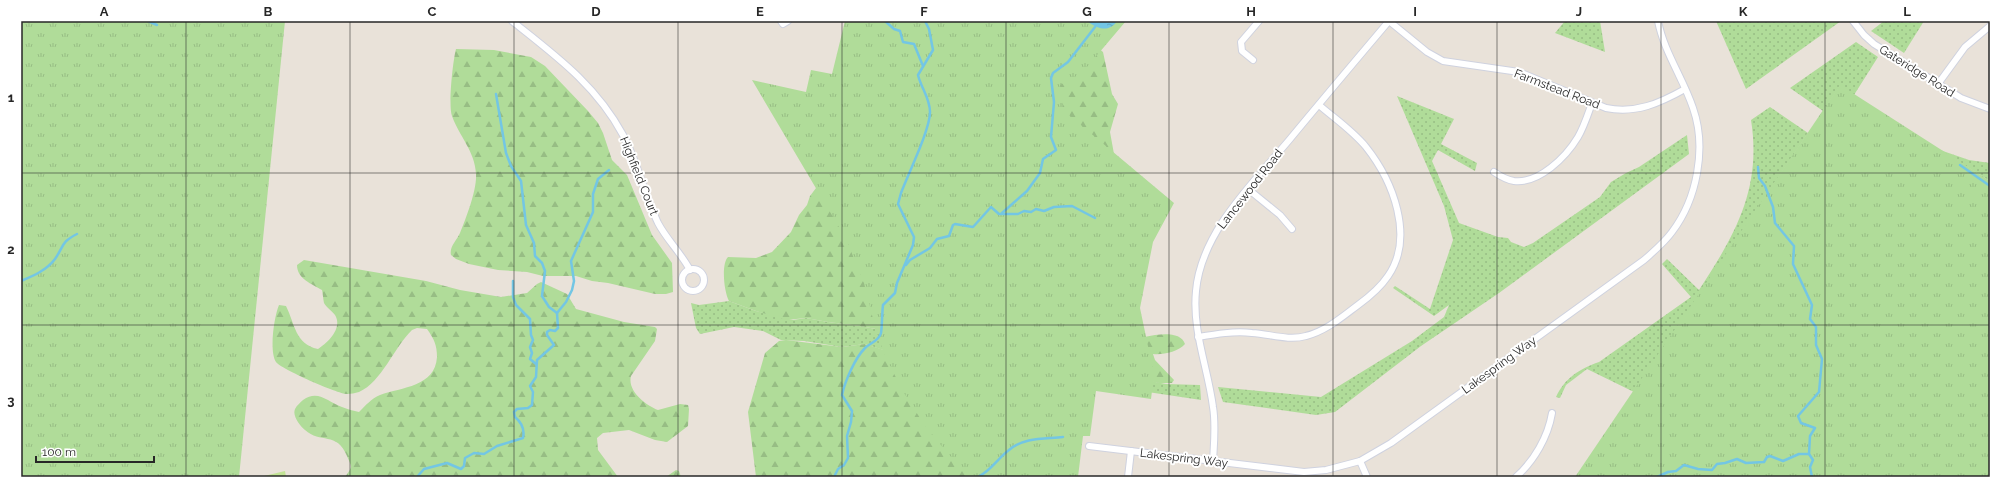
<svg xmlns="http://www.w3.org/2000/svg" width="2011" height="498" font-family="Raleway,sans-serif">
<defs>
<pattern id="grass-dots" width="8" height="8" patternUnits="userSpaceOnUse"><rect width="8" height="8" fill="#b0dc99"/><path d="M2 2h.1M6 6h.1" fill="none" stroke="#97bd84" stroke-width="1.8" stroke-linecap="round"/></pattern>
<pattern id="forest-firs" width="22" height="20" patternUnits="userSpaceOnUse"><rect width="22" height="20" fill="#b0dc99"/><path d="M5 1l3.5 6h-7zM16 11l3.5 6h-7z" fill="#97bd84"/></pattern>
<pattern id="park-tufts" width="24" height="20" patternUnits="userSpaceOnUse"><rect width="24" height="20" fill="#b0dc99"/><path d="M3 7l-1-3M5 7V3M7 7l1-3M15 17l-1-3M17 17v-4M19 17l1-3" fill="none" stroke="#97bd84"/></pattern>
<pattern id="water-ripples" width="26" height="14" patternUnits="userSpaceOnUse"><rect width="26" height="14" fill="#73c6e4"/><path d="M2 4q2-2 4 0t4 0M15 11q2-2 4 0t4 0" fill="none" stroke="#64aac4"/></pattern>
</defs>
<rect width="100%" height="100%" fill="#e9e2d9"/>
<g fill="url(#grass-dots)">
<path d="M1565,21h35l5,31 -50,-19z"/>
<path d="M1716,21h125l-95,68z"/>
<path d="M1884,21h40l-20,32 -33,-22z"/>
<path d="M1856,42l22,15 -24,38 -14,-9 -17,25 -33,-23z"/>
<path d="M1397,96l57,23 -13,25 36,19 -2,8 -37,-21 -6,11 27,62 39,14 10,1 3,4 13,5 9,-4 67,-46 11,-15 15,-9 13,-6 48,-32 2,19 -190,139 -78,53 -86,66 -19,3 -93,-13 -5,-15 103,10 91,-56 32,-24 5,-12 -15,11 -41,-28 2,-2 35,23 23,-69 -9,-34z"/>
<path d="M1770,107l38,26 -174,259 -47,-23 -21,16 -6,13 -4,-1c9,-19 23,-28 43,-35l92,-65 -29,-33 5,-5 32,31c36,-55 63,-101 52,-170z"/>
<path d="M1940,150l29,10 21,3v18z"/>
<path d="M729,301l27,10 37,9 13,-2 22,4 32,4 306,58 34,1 1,15 -306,-46 -30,-10 -23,3 -38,-6 -23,-1 -18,-9 -29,-4 -34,7 -4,-6 -5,-25 8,2z"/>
</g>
<g fill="url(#forest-firs)">
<path d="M1097,47l6,5 9,42 6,10 -8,28 4,22 13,187c14,-3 52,-15 58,3 -7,8 -22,11 -32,10l2,6 19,20 -2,3h-13l-299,-57 -32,-4 -22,-4 -20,2 -30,-9 -27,-10c-5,-9 -8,-37 -1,-44l28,1 16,-6 19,-20 8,-17 8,-10 3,-9 9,-12z"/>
<path d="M456,49l38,1 37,7 14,9 43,45 10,12 5,10 9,27 15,15 25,60 20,28 1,29 -7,2h-11l-47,-11 -16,-2 -16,-5h-33l-16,-4 -29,-2 -29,-6 -13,-5 -5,-4c-2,-8 6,-15 9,-22 6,-15 17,-43 16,-59 -1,-23 -17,-38 -24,-58 -4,-10 1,-56 4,-67z"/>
<path d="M304,260l122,21 34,9 41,7 26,-4 10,-9 4,-2 26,12 9,15 48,13 31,5 2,2 -2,12 -24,35c-4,15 15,29 27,34l22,-6 8,1 1,4 -1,17 -21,16 -12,-2 -26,-10 -26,3 -6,5 1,12 20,27h-273c8,-11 7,-9 2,-21 -10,-25 -27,-12 -42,-26 -5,-4 -13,-14 -10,-21 2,-4 5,-6 8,-9 15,-11 25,2 39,7 5,2 12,4 17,5 7,-7 12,-13 21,-17 22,-8 55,-8 57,-38 0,-12 -3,-18 -10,-28l-10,-1 -5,2c-18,17 -30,52 -53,62 -4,1 -8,2 -12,2 -9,0 -66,-25 -71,-32 -7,-11 -2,-45 3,-57l7,1c9,18 9,38 32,43 10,-6 25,-21 17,-34 -3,-4 -9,-8 -11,-12 -1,-4 -1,-9 -2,-13 -10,-6 -25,-11 -25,-25z"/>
<path d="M786,340l56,7 23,-3 16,5 205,85 -4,3 -11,40h-315l-8,-65 17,-59 14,-12z"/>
<path d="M676,470l3,1 2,6h-15z"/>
</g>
<g fill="url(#park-tufts)">
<path d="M21,21h264l-46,456h-218z"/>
<path d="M845,21h281l-44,52 -22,12 3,25 111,93 -21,39 -13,66 14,67 -3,24 -55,-8 -6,45h-7l-5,41h-106l-22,-21 -23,-27 -25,-39 -18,-37 -8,-22 -12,-48 -18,-44 -94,-159 54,12 5,-22 21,4z"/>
<path d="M1840,85l150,96v296h-415z"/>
</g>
<path fill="#c2e395" d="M285,471l1,6h-26z"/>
<path fill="url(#water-ripples)" d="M1087,21h30c-8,12 -20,8 -30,0z"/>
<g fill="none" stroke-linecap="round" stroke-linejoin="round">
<g stroke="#73c6e4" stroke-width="2.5">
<path d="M148,21l9,4"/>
<path d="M885,21l9,8 6,2 3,11 11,2 9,22"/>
<path d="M496,94l10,59 5,13 10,15 5,44 8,18 1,13 7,7 3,8 -3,25 7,11 8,6"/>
<path d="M1960,165l30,21"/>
<path d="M1758,167l1,11 6,8 8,21 2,16 19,23 -1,18 19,41 -2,14 6,8v18l6,14 -3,33 -21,24 3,7 14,5 -5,8 -1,18 4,6 -3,7 2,10"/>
<path d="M1002,213l25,-22 13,-18 3,-14 13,-9 -5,-13 3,-35 -3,-24 2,-5 15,-11 27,-35"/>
<path d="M906,265l4,-5 20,-12 7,-9 12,-3 4,-11 2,-1 18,3 18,-20 8,7h19l6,-3 7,1 5,-3 8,2 10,-4 18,-1 23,12"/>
<path d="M21,281c12,-5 26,-11 34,-22 9,-13 6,-17 22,-25"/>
<path d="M513,281v16l3,8 14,14 1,16 2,5 -3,7 2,6 -2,6 6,5"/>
<path d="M417,477l7,-8 23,-6 14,6 3,-3 1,-8 9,-5 10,1 13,-8 26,-8c2,-9 -2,-16 -8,-21l-1,-5 3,-3 11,-1 4,-3 1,-13 -3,-6 6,-9 1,-17 17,-15 -7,-10v-3l3,-2 5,1 3,-3 -1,-15 9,-11 6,-12 2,-9 -3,-20 22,-49v-18l5,-15 11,-9"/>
<path d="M834,477l4,-8 6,-4 4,-7 -1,-22 4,-14 1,-11 -10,-16c3,-14 13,-37 23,-47 5,-5 14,-7 16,-15 1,-5 1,-20 2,-28l12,-12 2,-10 16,-38 1,-8 -16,-33 3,-11c7,-19 29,-63 29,-81 0,-14 -9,-24 -12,-37l15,-25 -4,-21 -4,-8"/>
<path d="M978,477c14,-7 19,-18 31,-27 15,-13 35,-11 54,-13"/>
<path d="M1657,477l11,-5 8,-1 8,-6 14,4 14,1 5,-6 8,-1 12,-4 9,4 18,-1 3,-5 3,-1 13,5 16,-7h10"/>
</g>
<defs>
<g id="street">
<path d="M512,21c44,35 84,64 111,114 15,28 21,59 35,88 9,17 23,30 32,47"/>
<path d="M781,21l2,3 5,-3"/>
<path d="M1389,21l38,31 16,9 76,11 87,36c30,6 54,-5 79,-19"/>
<path d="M1853,21l11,14 10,9 87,54 29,11"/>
<path d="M1253,60l-11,-9 -1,-9 18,-21"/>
<path d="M1938,84l27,-37 25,-21"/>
<path d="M1494,172c6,4 13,8 20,9 25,3 52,-24 64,-44 6,-10 10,-23 14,-34"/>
<path d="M1248,189l32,26 12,14"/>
<circle cx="693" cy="280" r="11"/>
<path d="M1198,337c18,-3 36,-6 54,-4 18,1 36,8 54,3 20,-5 36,-19 52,-31 11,-8 22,-17 30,-29 27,-39 5,-95 -22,-129 -13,-16 -32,-29 -47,-42"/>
<path d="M1089,446l215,26 22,-2 34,-9 31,-18 253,-183c10,-9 20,-17 28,-28 25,-33 35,-84 21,-124 -10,-30 -29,-56 -35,-87"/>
<path d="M1213,461c1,-18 3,-36 0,-54 -5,-39 -21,-76 -17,-116 5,-59 58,-109 94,-152 33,-40 66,-79 99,-118"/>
<path d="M1360,461l7,16"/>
<path d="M1128,477l3,-26"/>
<path d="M1516,477c18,-16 32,-40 36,-64"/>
</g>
</defs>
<use href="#street" stroke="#cfd2df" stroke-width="8"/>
<use href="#street" stroke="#fff" stroke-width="6"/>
</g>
<path fill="none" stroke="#272727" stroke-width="1" stroke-opacity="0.55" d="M186,21v456M350,21v456M514,21v456M678,21v456M842,21v456M1006,21v456M1169,21v456M1333,21v456M1497,21v456M1661,21v456M1825,21v456M21,173h1969M21,325h1969"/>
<g text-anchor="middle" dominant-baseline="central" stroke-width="4" stroke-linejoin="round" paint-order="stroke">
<g font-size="12" fill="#272727" stroke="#fff">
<text transform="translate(1917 71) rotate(32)">Gateridge Road</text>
<text transform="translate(1557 89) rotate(21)">Farmstead Road</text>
<text transform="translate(639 176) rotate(68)">Highfield Court</text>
<text transform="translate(1250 189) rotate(-52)">Lancewood Road</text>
<text transform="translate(1499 365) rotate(-36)">Lakespring Way</text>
<text transform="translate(1184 458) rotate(7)">Lakespring Way</text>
</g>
</g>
<rect width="2011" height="498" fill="none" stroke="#ffffff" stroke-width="44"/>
<path d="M36 456v6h118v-6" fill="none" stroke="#272727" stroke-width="2"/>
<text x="42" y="456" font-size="12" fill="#272727" stroke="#ffffff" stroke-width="3" paint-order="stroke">100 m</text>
<rect x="22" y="22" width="1967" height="454" fill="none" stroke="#272727" stroke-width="1.5"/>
<g font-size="13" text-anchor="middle" font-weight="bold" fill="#272727">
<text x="104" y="16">A</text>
<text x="268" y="16">B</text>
<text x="432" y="16">C</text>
<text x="596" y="16">D</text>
<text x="760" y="16">E</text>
<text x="924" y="16">F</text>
<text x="1087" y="16">G</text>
<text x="1251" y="16">H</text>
<text x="1415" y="16">I</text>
<text x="1579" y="16">J</text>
<text x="1743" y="16">K</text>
<text x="1907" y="16">L</text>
<text x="11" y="102">1</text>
<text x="11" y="254">2</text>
<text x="11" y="405">3</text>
</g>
</svg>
